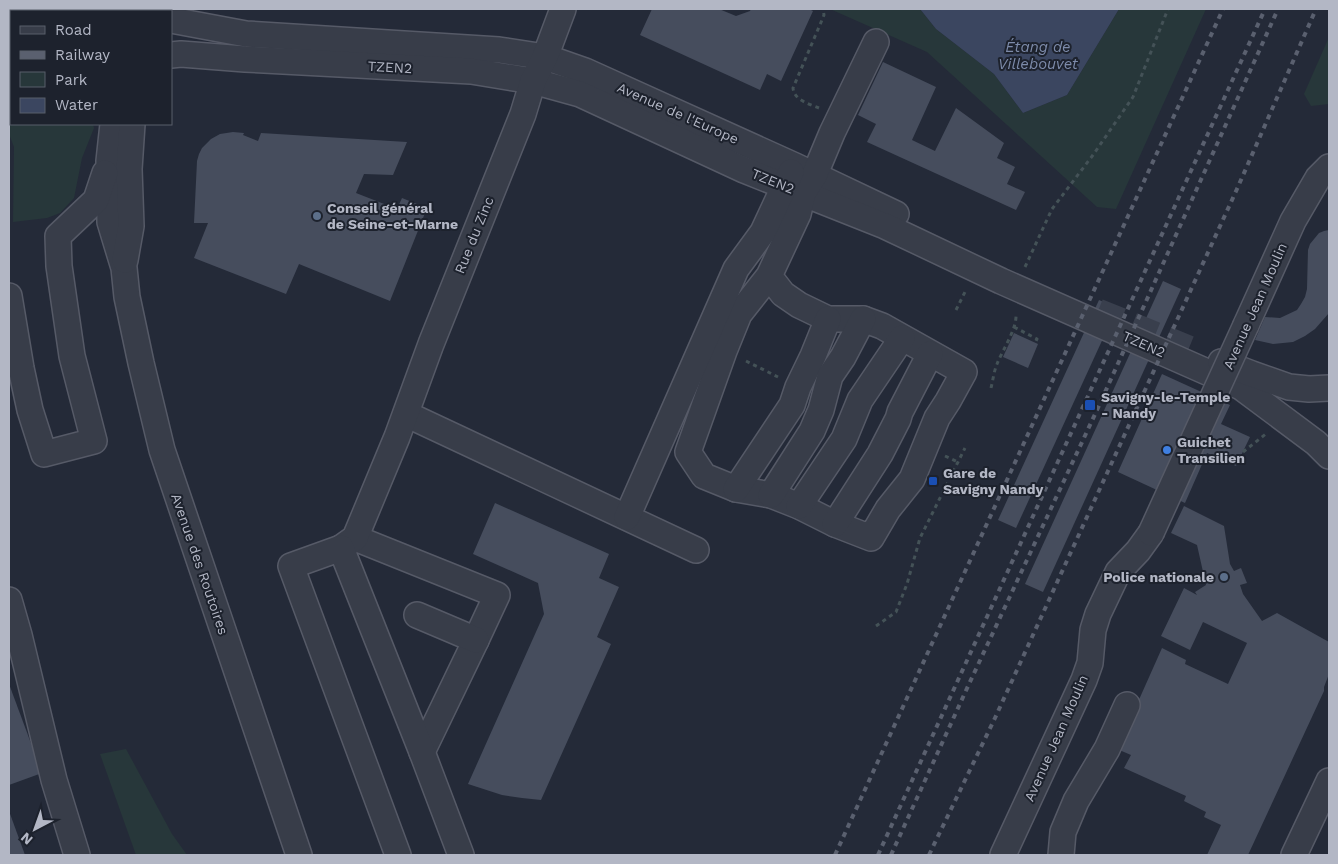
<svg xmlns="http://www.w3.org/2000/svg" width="1338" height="864" font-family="'Work Sans',sans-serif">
<rect width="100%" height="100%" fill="#242a38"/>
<g fill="#27373a">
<path d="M830,9h90l16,20 58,45 29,39 44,-18 52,-86h87l-90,200 -19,-2 -170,-155z"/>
<path d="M1329,37v67l-18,2 -7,-12z"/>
<path d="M9,54h2v70h82l1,4 -12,30 -8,40 -14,15 -13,5 -34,4 1,-75 -5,-13z"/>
<path d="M126,749l46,85 15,21h-51l-36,-101z"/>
</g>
<path fill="#3b4660" d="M920,9h199l-52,86 -44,18 -29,-39 -58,-45z"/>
<g fill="#464d5d">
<path d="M652,9h67l17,7 14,-5 1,-2h58l4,2 -32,70 -14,-7 -7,16 -120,-55z"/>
<path d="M883,62l53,25 -24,53 23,11 21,-43 48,35 -7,15 18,9 -8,17 18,8 -9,18 -149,-68 9,-18 -18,-9z"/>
<path d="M233,132l11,1 -1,2 15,6 3,-8 146,9 -14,33 -29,-1 -8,19 41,16 5,-11 25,10 -37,93 -91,-37 -13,30 -92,-36 14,-35h-14l3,-62 2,-7 3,-6 9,-9 9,-5z"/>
<path d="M1329,230v83l-14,16 -10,7 -12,6 -20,2 -18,-4 10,-23 15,1 17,-8 4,-6 4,-7 2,-8 1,-39 2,-6 9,-11 5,-2z"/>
<path d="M1163,281l18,8 -138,303 -18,-8z"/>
<path d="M1099,300l18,8 -101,220 -18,-8z"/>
<path d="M1014,333l24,11 -10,24 -25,-11z"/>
<path d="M1162,374l68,31 -9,19 29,13 -14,29 -29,-13 -22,50 -67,-31z"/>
<path d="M495,503l114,51 -10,24 20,9 -22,50 14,7 -70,156 -19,-2 -20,-3 -34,-11 76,-170 -6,-31 -65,-29z"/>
<path d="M1184,506l40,20 6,38 4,7 7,-3 6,15 -7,2 3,9 19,27 15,-8 52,29v32l-5,13v4l-76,164h-41l14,-30 -17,-8 2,-5 -22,-11 2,-5 -62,-28 7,-13 -14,-6 45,-101 24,12 -1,4 43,20 19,-41 -44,-21 -13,28 -29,-14 23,-48 13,7 -2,-3 11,-7 -9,-40 -26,-12z"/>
<path d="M9,684l33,89 -33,12z"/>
<path d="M9,811l16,44h-16z"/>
</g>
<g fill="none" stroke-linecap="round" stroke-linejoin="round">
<path stroke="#393f4d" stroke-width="25" stroke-dasharray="25 12" stroke-linecap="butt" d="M1098,311l91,37"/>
<defs>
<g id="minor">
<path d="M67,9l2,2"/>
<path d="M153,9l3,2"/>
<path d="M95,11l3,-2"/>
<path d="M171,20l75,14 253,16 46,7 40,14 210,95 101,48"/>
<path d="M9,42h2"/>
<path d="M171,55l10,-1 64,5 226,12 62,10 47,13 164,76 141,56 116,55 240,106 75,56 13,13"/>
<path d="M113,124l-4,37 1,61 14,46 3,29 14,66 21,87 137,405"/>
<path d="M125,260l6,-34 -2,-57 3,-45"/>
<path d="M769,276l14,18 16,11 29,14h35l19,7 82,46 -16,29 -11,17 -25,61 -24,30 -17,29 -36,-14 -36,-18 -28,-11 -35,-6 -32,-13 -16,-24 36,-101 15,-37 30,-38 29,-62 5,-21 11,-17 18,-43 44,-91"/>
<path d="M9,296l12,72 9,42 14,44 50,-13 -22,-85 -13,-90 -1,-30 38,-36 9,-27"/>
<path d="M1246,325l47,-104 25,-43 11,-11"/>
<path d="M1221,362l31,12 37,13 20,2 20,-1"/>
<path d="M406,414l290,136"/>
<path d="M736,489l56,-84 6,-18 15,-31 15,-37"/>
<path d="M771,495l41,-64 9,-21 9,-34 13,-19 20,-38"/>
<path d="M799,506l45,-67 16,-39 42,-62"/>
<path d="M627,517l109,-248 27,-37 28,-60"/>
<path d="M835,524l45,-70 18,-35 2,-7 30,-58"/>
<path d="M355,538l142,57 -21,45 -54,112"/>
<path d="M341,548l14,-10 42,-101 34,-93 92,-230 10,-33 12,-24 18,-48"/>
<path d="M9,600l10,35 35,145 23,75"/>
<path d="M417,615l59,25"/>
<path d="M398,855l-107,-289 50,-18 81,204 39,103"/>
<path d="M1003,855l81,-175 6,-17 3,-33 5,-16 20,-42 20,-21 13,-18"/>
<path d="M1061,855l2,-23 13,-31 31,-52 20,-44"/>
<path d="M1294,855l35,-74"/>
</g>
</defs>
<use href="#minor" stroke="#565a67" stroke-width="28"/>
<g stroke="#445257" stroke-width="3" stroke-dasharray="4 4" stroke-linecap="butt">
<path d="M819,108c-10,-4 -25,-8 -26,-20l29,-68 2,-5 -1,-6"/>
<path d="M1025,267l27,-58 41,-54 40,-58 35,-88"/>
<path d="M956,310l10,-20"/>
<path d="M1014,327l23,12 -2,4"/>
<path d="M746,361l32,16"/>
<path d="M991,388c2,-8 3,-17 6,-24 6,-15 20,-35 19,-50"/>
<path d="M1243,452l24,-19"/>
<path d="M945,456l13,6"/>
<path d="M876,626l20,-14 11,-28 13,-46 45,-90"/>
</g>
<use href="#minor" stroke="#383d49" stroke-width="25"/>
<g stroke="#5a606f" stroke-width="4" stroke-dasharray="5 5" stroke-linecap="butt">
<path d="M835,855l388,-846"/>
<path d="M878,855l387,-846"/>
<path d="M891,855l78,-171 128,-274 181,-401"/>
<path d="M929,855l66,-137 242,-529 79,-180"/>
</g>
<defs>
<path id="minor-bridge" d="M1151,533l95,-208"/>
</defs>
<use href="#minor-bridge" stroke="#565a67" stroke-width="28" stroke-linecap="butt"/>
<use href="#minor-bridge" stroke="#383d49" stroke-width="25"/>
</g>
<g fill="#5c6f8a" stroke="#1d222d" stroke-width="2">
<circle cx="317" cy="216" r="5"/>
<circle cx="1224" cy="577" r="5"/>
</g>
<g fill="#1a4fb4" stroke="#1d222d" stroke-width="2">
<rect x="1084" y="399" width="12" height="12" rx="2.5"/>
<rect x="928" y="476" width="10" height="10" rx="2.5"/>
</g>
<circle fill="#3f7fe0" stroke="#1d222d" stroke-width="2" cx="1167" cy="450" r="5"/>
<g text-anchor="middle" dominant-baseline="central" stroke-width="4" stroke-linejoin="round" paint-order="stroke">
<g font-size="14" fill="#b3b7c5" stroke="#1d222d">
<text transform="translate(390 67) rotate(3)">TZEN2</text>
<text transform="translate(678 113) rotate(24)">Avenue de l'Europe</text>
<text transform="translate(773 181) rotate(22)">TZEN2</text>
<text transform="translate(474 235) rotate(-68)">Rue du Zinc</text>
<text transform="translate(1255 306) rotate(-66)">Avenue Jean Moulin</text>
<text transform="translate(1144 344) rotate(24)">TZEN2</text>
<text transform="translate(200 564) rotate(71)">Avenue des Routoires</text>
<text transform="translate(1056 738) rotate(-66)">Avenue Jean Moulin</text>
</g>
<g font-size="14" font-weight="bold" fill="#b3b7c5" stroke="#1d222d" text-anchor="start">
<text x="327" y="208">Conseil général<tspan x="327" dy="16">de Seine-et-Marne</tspan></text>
<text x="1101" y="397">Savigny-le-Temple<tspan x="1101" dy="16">- Nandy</tspan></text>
<text x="1177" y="442">Guichet<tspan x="1177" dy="16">Transilien</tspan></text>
<text x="943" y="473">Gare de<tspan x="943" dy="16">Savigny Nandy</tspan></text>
<text x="1214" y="577" text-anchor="end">Police nationale</text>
</g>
<g font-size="15" font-style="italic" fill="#7d8baa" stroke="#1d222d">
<text x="1038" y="47">Étang de<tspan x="1038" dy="17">Villebouvet</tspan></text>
</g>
</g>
<rect width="1338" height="864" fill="none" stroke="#b3b7c5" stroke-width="20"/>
<rect x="10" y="10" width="162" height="115" fill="#1d222d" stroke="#595e6a"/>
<rect x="20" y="26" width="25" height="8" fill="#383d49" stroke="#595e6a"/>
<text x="55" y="35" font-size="15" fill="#b3b7c5">Road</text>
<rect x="20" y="51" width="25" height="8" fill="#5a606f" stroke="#595e6a"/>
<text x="55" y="60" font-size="15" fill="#b3b7c5">Railway</text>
<rect x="20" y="72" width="25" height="15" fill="#27373a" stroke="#595e6a"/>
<text x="55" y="85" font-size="15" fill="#b3b7c5">Park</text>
<rect x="20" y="98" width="25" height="15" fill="#3b4660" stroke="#595e6a"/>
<text x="55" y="110" font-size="15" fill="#b3b7c5">Water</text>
<g transform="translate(35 829) rotate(221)" stroke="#1d222d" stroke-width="4" paint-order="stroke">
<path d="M0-4L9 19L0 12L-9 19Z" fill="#b3b7c5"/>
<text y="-8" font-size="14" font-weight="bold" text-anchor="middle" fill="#b3b7c5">N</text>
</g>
</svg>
